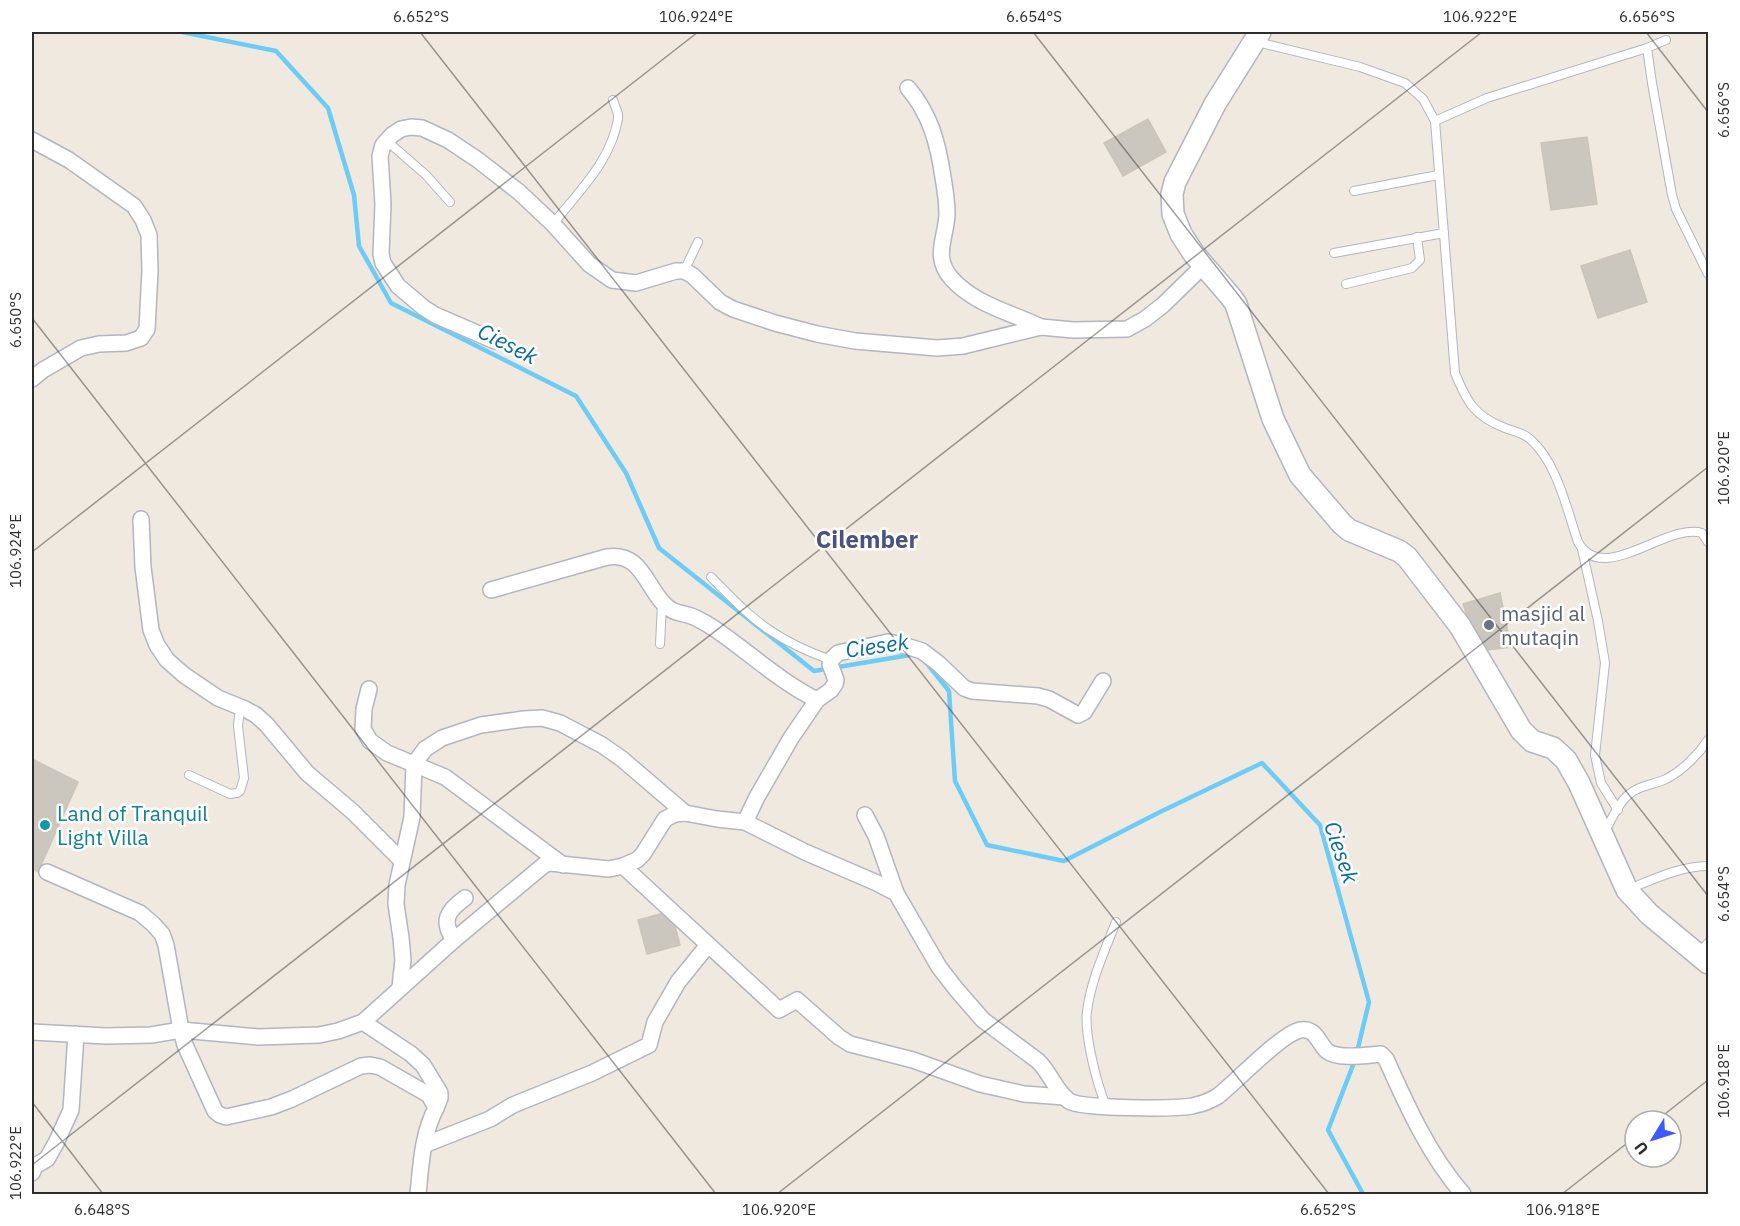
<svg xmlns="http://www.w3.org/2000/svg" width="1740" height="1226" font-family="'IBM Plex Sans',sans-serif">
<rect width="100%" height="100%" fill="#efe9df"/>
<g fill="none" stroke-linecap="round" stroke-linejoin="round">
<g stroke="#6dccf6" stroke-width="4.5">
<path d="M182,32l94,19 52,57 26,87 5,51 32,57 185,93 50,77 33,75 155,123 102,-17"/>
<path d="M925,661l24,30 6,90 32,64 77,16 96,-49 102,-49 58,62 49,177 -12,50"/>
<path d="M1355,1060l-27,70 35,64"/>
</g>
</g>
<g fill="#cbc7be" stroke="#cbc5b8" stroke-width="1.5">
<path d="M1148,119l18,33 -43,24 -19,-33z"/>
<path d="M1587,137l10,67 -46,6 -10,-67z"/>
<path d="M1630,250l17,52 -49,16 -17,-52z"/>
<path d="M1500,593l11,54 -31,4 -17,-47z"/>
<path d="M32,759l46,23 -40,90 -6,-4z"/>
<path d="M671,911l9,34 -33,9 -9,-34z"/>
</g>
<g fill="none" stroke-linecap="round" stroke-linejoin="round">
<defs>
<g id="lane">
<path d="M1257,42l103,25 45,16 18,16 12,22 20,252c12,29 19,43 50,55 8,3 19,5 25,11 27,23 37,71 48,103 25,45 88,-20 124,-9l6,9"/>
<path d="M1647,48l5,35 20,112 4,14 32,65"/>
<path d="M1435,121l52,-23 160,-50 19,-8"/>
<path d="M387,141l39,34 24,27"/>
<path d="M1354,191l84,-16"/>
<path d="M553,224c26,-33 58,-63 65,-105v-5l-5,-14"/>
<path d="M1334,253l110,-20"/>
<path d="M684,271l14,-29"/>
<path d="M1346,284l66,-16 8,-8 -3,-23"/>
<path d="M1582,549l16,72 7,42 -10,92 6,28 17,27"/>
<path d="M711,577c19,19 37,39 60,54 18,12 40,22 60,29"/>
<path d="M660,644l2,-40"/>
<path d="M189,775l41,19 7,-1 3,-2 4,-13 -6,-52 2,-19"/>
<path d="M1604,833c7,-12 13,-28 23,-37 12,-11 26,-11 39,-17 16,-8 32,-24 42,-39"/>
<path d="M1629,889c25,-10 52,-23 79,-23"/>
<path d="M1698,953l10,-10"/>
<path d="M1106,1106c-9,-22 -22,-71 -19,-95 4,-31 18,-61 29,-89"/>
</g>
<g id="street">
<path d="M908,88c23,27 30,56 35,89 2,12 4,24 4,37 -1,25 -15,43 5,65 22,25 60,34 89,48"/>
<path d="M32,140l37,20 65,46 9,14 6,15 1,36 -3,58 -6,9 -15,5 -27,1 -18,4 -38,22 -11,9"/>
<path d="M495,341l-60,-26 -11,-7 -26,-22 -15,-23 -2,-9 2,-50 -3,-48 3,-11 9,-10 9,-6 10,-2 11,1 26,12 30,20 41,32 34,32 36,40 23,16 24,3 40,-12h8l8,4 28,27 13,7 42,14 42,11 38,7 82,7 26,-2 78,-19 32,3 54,-1 18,-10 18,-14 40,-39"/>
<path d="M141,519l2,48 8,63 6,15 10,15 17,15 34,23 27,11 11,6 11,10 40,48 46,39 48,48"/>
<path d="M491,590l116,-33c33,-5 38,26 56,46 12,13 19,8 33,15 6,3 13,7 19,11 35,24 64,52 102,71"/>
<path d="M369,689l-5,20 -1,20 7,12 17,12 58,24 118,88"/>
<path d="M865,815l11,21 20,57"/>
<path d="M745,822l12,-25 34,-59 26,-38 14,-10 4,-6 1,-4 -6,-16 1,-4 7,-7 50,-11 15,3 19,6 17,13 25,24 8,3 66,5 11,3 29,16 6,-3 19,-31"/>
<path d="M623,866l156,144 18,-10 42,37 11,7 63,16 67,24 44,10 41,3"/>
<path d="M47,872l93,41 13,11 9,10 4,11 15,85 4,15 30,66 5,4 6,2 45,-10 21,-8 69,-33 9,-1 10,2 49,28 7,13c-14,27 -15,57 -18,86"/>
<path d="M454,940c-13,-19 -7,-29 11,-42"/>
<path d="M400,987l3,-27 -2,-22 -5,-34 1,-19 15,-68 2,-53 11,-15 17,-11 39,-13 43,-6 18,-1 18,5 42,22 20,14 63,54"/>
<path d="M363,1022l48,32 12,11 17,28v5l-4,10"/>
<path d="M32,1032l74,4 45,-1 30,-5 77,7 61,-2 19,-4 25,-9 91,-82 90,-75 6,-2 59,6 14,-3 14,-6 6,-6 22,-35 10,-5 10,-1 32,6 28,3 60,30 72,31 19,10 43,74 17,22 27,31 55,41c11,10 19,32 31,40 13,8 106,8 123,5 10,-2 18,-5 26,-10 19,-15 62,-61 82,-66 16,-3 18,13 27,21 11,9 41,4 54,3l5,5c21,47 43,96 77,135"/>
<path d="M424,1145l66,-26 23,-14 79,-32 57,-28 6,-23 23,-40 30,-37"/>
<path d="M32,1173l3,-7 12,-7 9,-16 15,-33 5,-76"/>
</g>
<path id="secondary" d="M1260,32l-45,72 -40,78 -3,12 1,20 8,20 13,20 37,43 5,7 37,115 27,56 42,49 7,6 50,21 8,6 53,69 61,104 11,11 21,7 13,12 13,23 48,107 22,24 59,49"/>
</defs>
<use href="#lane" stroke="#b3b5c1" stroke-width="10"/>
<use href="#street" stroke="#b3b5c1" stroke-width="18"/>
<use href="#secondary" stroke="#b3b5c1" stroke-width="24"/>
<use href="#lane" stroke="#fff" stroke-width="8"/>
<use href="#street" stroke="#fff" stroke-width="15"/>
<use href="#secondary" stroke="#fff" stroke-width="21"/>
</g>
<path fill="none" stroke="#2d2d2d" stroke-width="1.5" stroke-opacity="0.45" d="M420,32l909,1162M1033,32l675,864M1646,32l62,80M32,318l684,876M32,552l666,-520M32,1102l71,92M1656,1121l52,-41M32,1165l1450,-1133M777,1194l931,-727M1562,1194l73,-57"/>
<circle fill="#6b7280" stroke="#fff" stroke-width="2" cx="1489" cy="625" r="6"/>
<circle fill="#0f9aa8" stroke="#fff" stroke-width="2" cx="45" cy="825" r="6"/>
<g text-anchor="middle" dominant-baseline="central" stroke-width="5" stroke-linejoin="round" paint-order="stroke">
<g font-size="21" fill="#5b616d" stroke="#fff" text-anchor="start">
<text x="1501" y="613">masjid al<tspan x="1501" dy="24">mutaqin</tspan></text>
</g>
<g font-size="21" fill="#0d838f" stroke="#fff" text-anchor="start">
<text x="57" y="813">Land of Tranquil<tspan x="57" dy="24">Light Villa</tspan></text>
</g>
<g font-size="22" font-style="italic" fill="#056aa9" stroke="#fff">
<text transform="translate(508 343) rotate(27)">Ciesek</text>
<text transform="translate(877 645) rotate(-8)">Ciesek</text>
<text transform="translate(1342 852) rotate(71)">Ciesek</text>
</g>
<g font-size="24" font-weight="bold" fill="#4a5282" stroke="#fff">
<text x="867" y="539">Cilember</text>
</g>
</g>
<rect width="1740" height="1226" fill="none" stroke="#ffffff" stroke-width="66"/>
<g transform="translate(1653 1139) rotate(232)"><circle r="28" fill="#ffffff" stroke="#ababab" stroke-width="1.5"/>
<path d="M0-4.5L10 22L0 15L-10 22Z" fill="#3d59ff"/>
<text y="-9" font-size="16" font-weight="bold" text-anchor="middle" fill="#2d2d2d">U</text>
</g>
<rect x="33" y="33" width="1674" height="1160" fill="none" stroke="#2d2d2d" stroke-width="2"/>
<g font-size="15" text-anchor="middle" fill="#2d2d2d">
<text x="421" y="22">6.652°S</text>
<text x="696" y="22">106.924°E</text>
<text x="1034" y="22">6.654°S</text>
<text x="1480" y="22">106.922°E</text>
<text x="1647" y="22">6.656°S</text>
<text transform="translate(1724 110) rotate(-90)" y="5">6.656°S</text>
<text transform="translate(16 320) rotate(-90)" y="5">6.650°S</text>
<text transform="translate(1724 468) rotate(-90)" y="5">106.920°E</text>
<text transform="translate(16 551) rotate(-90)" y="5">106.924°E</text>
<text transform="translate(1724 894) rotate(-90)" y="5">6.654°S</text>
<text transform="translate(1724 1081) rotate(-90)" y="5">106.918°E</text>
<text transform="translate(16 1163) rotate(-90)" y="5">106.922°E</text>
<text x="102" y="1215">6.648°S</text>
<text x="779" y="1215">106.920°E</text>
<text x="1328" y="1215">6.652°S</text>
<text x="1563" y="1215">106.918°E</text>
</g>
</svg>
